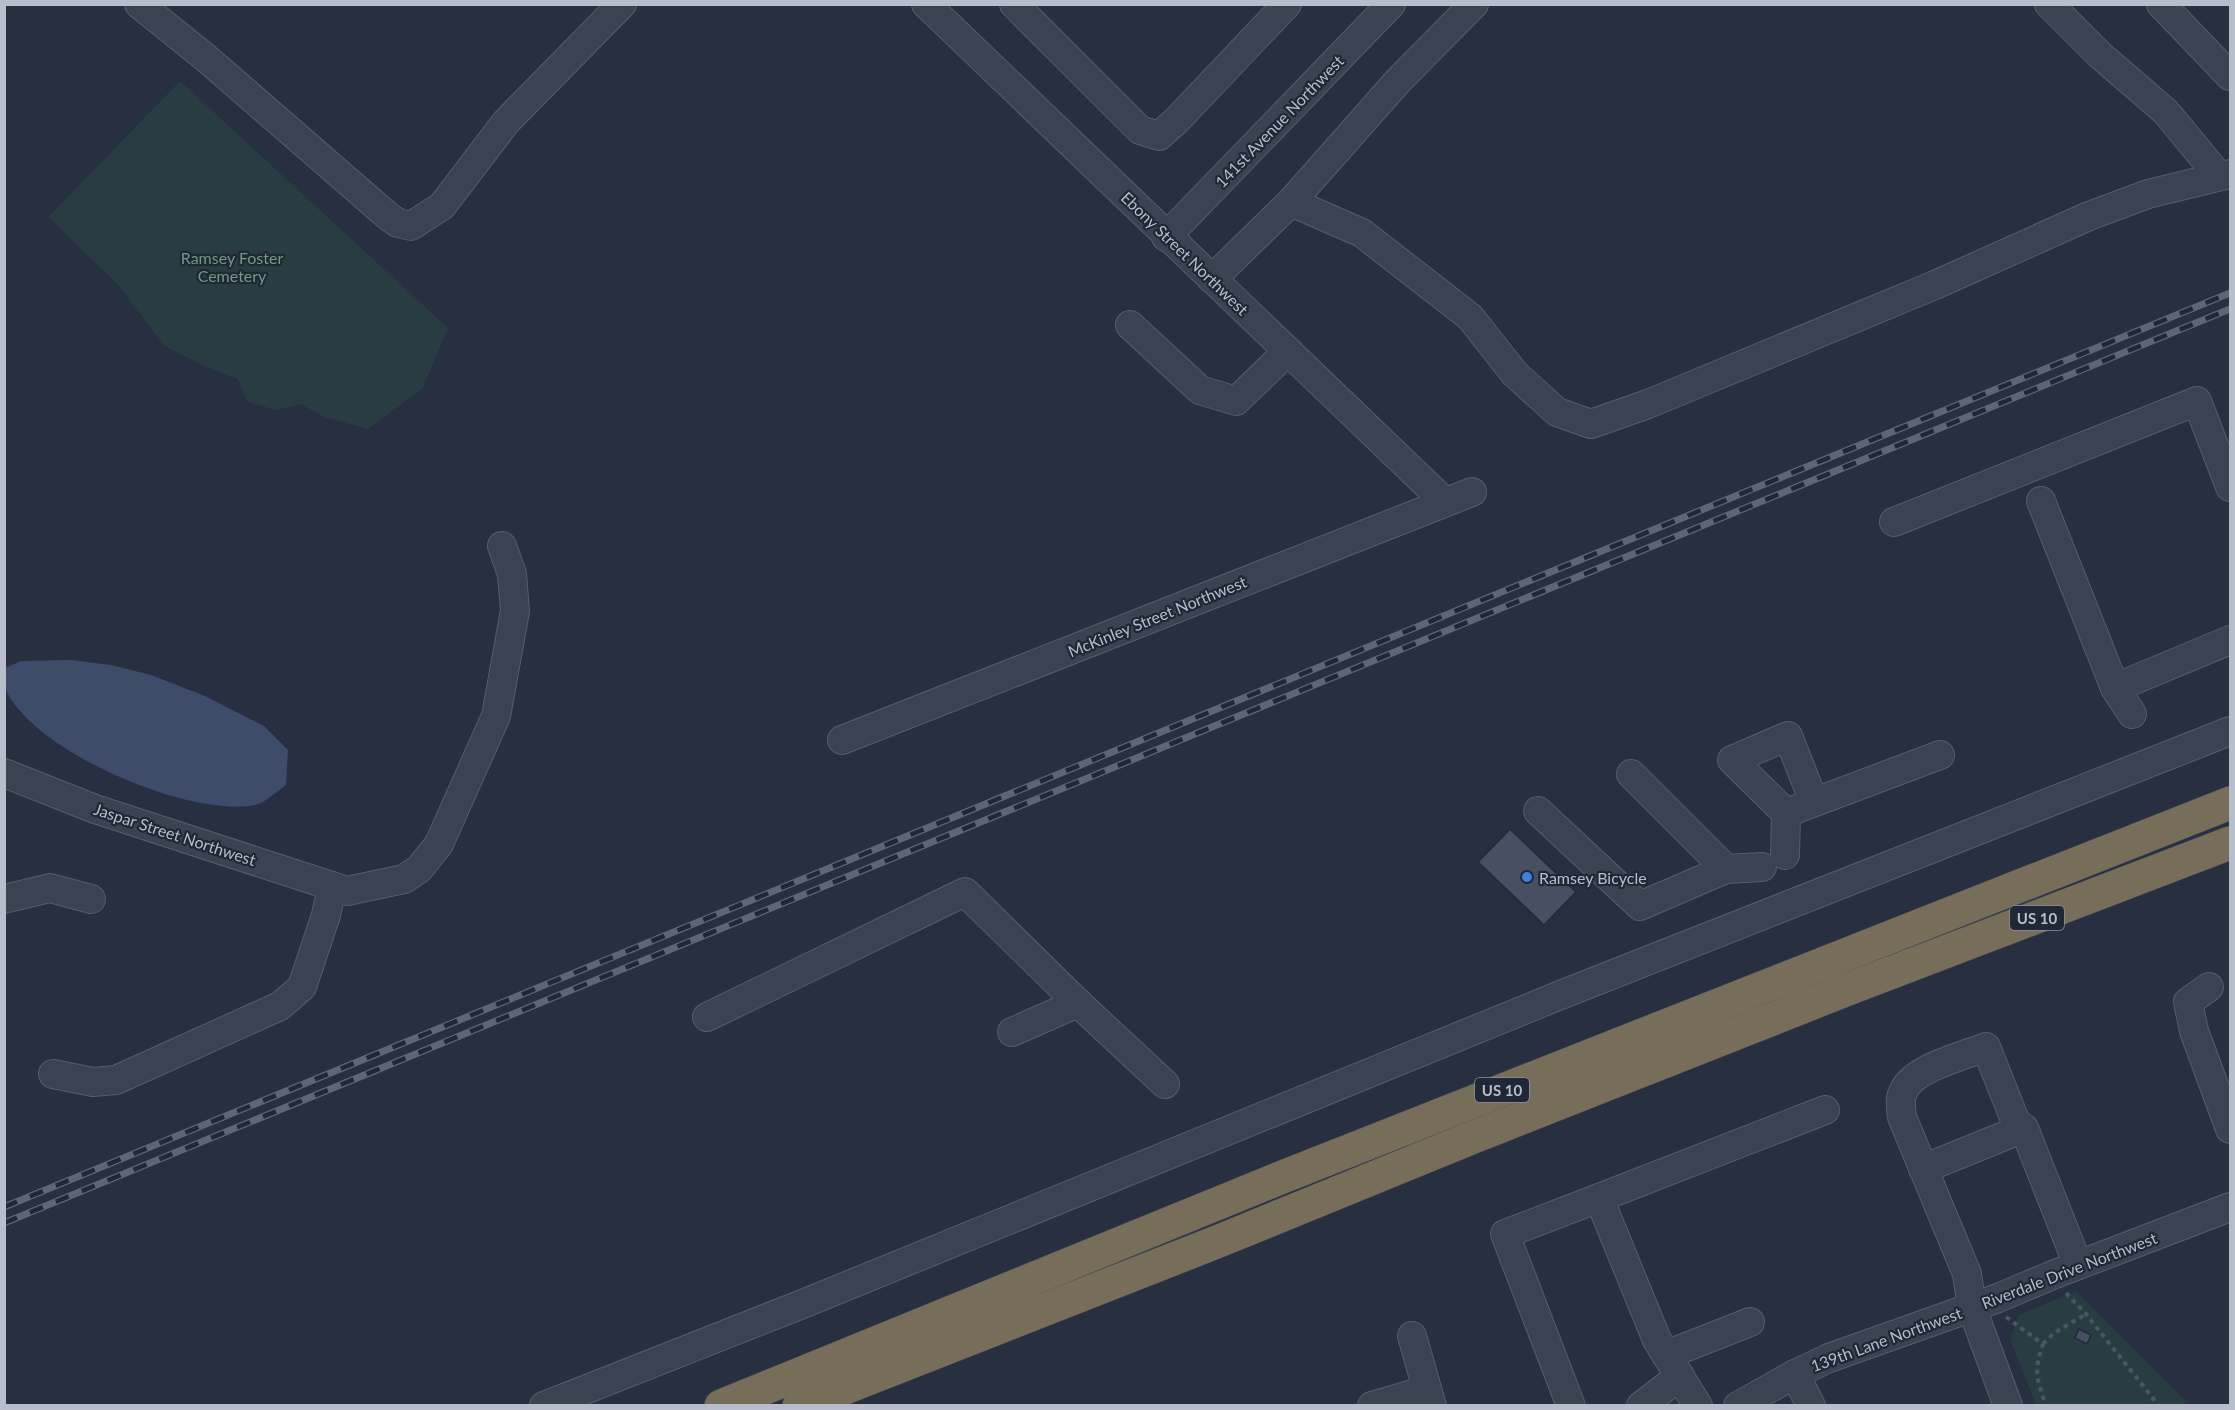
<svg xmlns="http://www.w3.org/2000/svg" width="2235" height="1410" font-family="Lato,sans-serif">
<rect width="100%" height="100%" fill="#272f41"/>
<g fill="#293c42">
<path d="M180,81l268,247 -25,60 -55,41 -44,-12 -23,-13 -25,6 -29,-8 -9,-23 -32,-12 -41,-21 -48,-62 -69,-67z"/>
<path d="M2076,1291l114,114h-154l-26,-65 9,-25z"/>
</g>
<path fill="#3e4b69" d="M70,660l41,5 40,10 54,21 59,30 24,24 -2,35c-9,6 -21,18 -31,20 -65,13 -221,-53 -249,-115 -3,-6 -2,-15 -1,-22l16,-7z"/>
<g fill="#474f62" stroke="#222938" stroke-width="1.5">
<path d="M1510,829l66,63 -32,33 -66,-63z"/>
<path d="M2079,1329l12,6 -4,9 -12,-6z"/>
</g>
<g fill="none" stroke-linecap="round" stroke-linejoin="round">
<defs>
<g id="minor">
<path d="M139,4l67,54 183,159 9,6 13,3 31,-20 64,-84 116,-118"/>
<path d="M926,4l519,498"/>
<path d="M1014,4l126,126 19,6 17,-15 111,-117"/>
<path d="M2049,4l51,51 66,57 52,63"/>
<path d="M2161,4l69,72"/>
<path d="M1291,202l71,31 108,84 45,57 42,38 34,12 57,-20 287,-119 154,-69 59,-22 82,-20"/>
<path d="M1166,237l225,-233"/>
<path d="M1212,279l79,-77 107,-121 76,-77"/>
<path d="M1130,325l70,65 36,11 52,-50"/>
<path d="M2041,501l74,187 17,26"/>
<path d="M1894,522l303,-121 33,86"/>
<path d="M2115,688l115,-48"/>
<path d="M842,740l630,-248"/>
<path d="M4,773l91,36 252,82 57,-12 15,-10 20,-25 57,-128 19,-105 -3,-37 -10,-28"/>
<path d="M1631,774l95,95"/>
<path d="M1814,802l-26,-66 -56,24 54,53 154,-58"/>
<path d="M1538,811l102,95 86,-37 36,-2"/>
<path d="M1785,855l1,-42"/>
<path d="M4,899l46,-11 41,11"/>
<path d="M2209,987l-21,15 6,29 36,98"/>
<path d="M707,1017l258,-125 113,111 87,81"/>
<path d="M1012,1032l66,-29"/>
<path d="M53,1074l40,8 23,-2 164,-74 22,-19 24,-72 6,-29"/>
<path d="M1923,1169l101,-41 54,137"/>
<path d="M1599,1198l226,-88"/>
<path d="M1412,1336l20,70"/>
<path d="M1666,1355l84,-33"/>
<path d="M1795,1374l16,32"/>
<path d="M544,1406l256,-101 763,-311 667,-263"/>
<path d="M1372,1406l55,-16"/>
<path d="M1571,1406l-66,-172 94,-36 58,142 41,66"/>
<path d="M1641,1406l39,-30"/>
<path d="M1738,1406l57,-32 34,-16 169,-60 57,-24 175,-67"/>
<path d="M2008,1406l-36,-98 -5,-34 -65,-157c-1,-9 -3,-19 2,-27 10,-22 61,-35 82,-43l33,83"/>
</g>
<g id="highway">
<path d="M721,1406l564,-230 945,-373"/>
<path d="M799,1406l420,-165 252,-103 372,-147 387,-148"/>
</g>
</defs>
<use href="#minor" stroke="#565d6b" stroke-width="30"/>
<use href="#highway" stroke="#434a58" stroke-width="34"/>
<g stroke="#47595e" stroke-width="4" stroke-dasharray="4.5 4.5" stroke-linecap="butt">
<path d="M2066,1293l20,21 73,92"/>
<path d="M2006,1317l37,27c-10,29 -6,34 3,62"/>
<path d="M2043,1344l11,-11 32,-19"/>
</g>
<use href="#minor" stroke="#3b4251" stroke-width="28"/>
<use href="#highway" stroke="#766e59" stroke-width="33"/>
<defs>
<g id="rail">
<path d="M4,1207l2226,-914"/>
<path d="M4,1223l2226,-914"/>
</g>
</defs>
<use href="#rail" stroke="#5e6577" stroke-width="7"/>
<use href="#rail" stroke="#202736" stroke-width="4.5" stroke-dasharray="14" stroke-linecap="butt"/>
</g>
<circle fill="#3f7fe0" stroke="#202736" stroke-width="2" cx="1527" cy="877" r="6"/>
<g text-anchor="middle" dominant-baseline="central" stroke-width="4.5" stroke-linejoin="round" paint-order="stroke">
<g fill="#202736" stroke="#8a909e" stroke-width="1.5">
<rect x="2010" y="906" width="54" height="24" rx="4.5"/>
<rect x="1475" y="1078" width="54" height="24" rx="4.5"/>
</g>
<g font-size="15" font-weight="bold" fill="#b8bdcb">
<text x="2037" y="918">US 10</text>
<text x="1502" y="1090">US 10</text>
</g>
<g font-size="16" fill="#b8bdcb" stroke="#202736">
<text transform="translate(1279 121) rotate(-46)">141st Avenue Northwest</text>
<text transform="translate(1185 253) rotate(44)">Ebony Street Northwest</text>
<text transform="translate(1157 616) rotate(-22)">McKinley Street Northwest</text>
<text transform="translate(175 834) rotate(18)">Jaspar Street Northwest</text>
<text transform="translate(2069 1270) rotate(-21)">Riverdale Drive Northwest</text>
<text transform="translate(1886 1339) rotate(-20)">139th Lane Northwest</text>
</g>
<g font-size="16" fill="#709b7f" stroke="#202736">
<text x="232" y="257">Ramsey Foster<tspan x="232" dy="18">Cemetery</tspan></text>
</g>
<g font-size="16" fill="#b8bdcb" stroke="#202736" text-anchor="start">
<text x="1539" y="877">Ramsey Bicycle</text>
</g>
</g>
<rect width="2235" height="1410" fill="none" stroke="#b8bdcb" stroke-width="12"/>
</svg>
